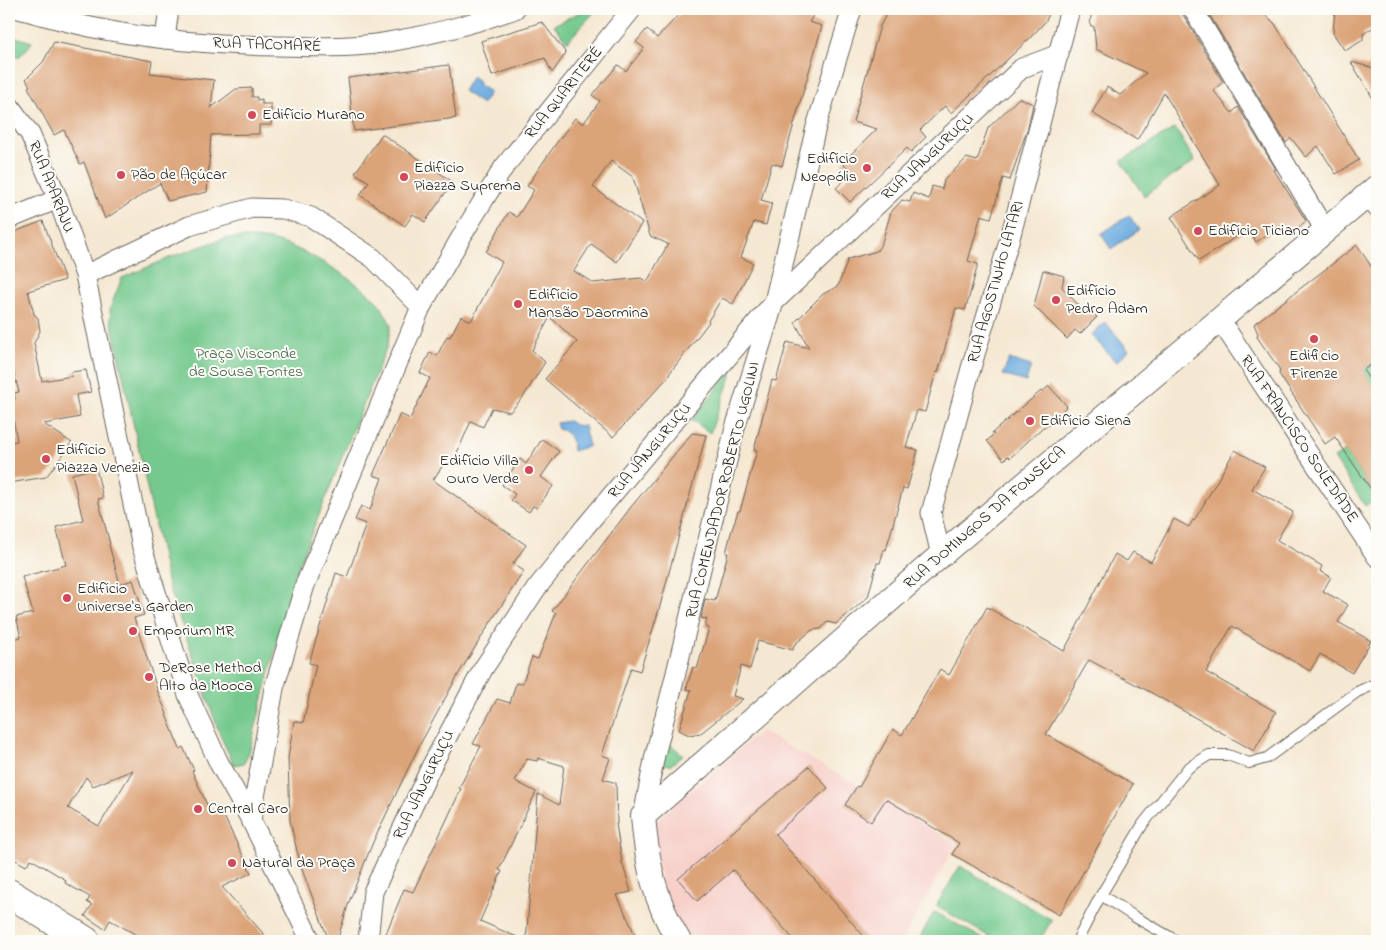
<svg xmlns="http://www.w3.org/2000/svg" width="1386" height="950" font-family="'Indie Flower',sans-serif">
<rect width="100%" height="100%" fill="#fdfcf7"/>
<filter id="ink" filterUnits="userSpaceOnUse"><feTurbulence type="fractalNoise" baseFrequency=".02" numOctaves="2"/><feDisplacementMap in="SourceGraphic" scale="10" xChannelSelector="R" yChannelSelector="G"/><feConvolveMatrix kernelMatrix="1 2 1 2 8 2 1 2 1" color-interpolation-filters="sRGB"/></filter>
<filter id="wash" filterUnits="userSpaceOnUse"><feTurbulence type="fractalNoise" baseFrequency=".0096" numOctaves="4" result="noise"/><feDisplacementMap in="SourceGraphic" scale="20" xChannelSelector="R" yChannelSelector="G"/><feGaussianBlur stdDeviation="1.12" result="paint"/><feColorMatrix in="noise" values="0 0 0 0 0 0 0 0 0 0 0 0 0 0 0 0 0 1.4 0 .05"/><feComposite in="paint" operator="in"/></filter>
<g filter="url(#wash)">
<rect width="100%" height="100%" fill="#f5e8d2"/>
<path fill="#f7d0ca" d="M761,731l90,50 105,63 -54,97h-218l-19,-39 -14,-77z"/>
<g fill="#74c98e" stroke="#487255">
<path d="M586,9h11l-30,33 -13,-17z"/>
<path d="M9,35l23,7 -5,7 -9,9 -9,-13z"/>
<path d="M1175,128l20,33 -51,35 -23,-35z"/>
<path d="M225,238c15,0 31,-1 46,2 30,6 89,41 109,65 4,6 8,14 11,20l-4,21 -93,231 -45,176 -5,10 -10,2 -14,-30 -52,-150 -57,-264 -1,-13 12,-30 52,-22z"/>
<path d="M1377,361v30l-14,-21z"/>
<path d="M735,365l-25,68 -18,-13z"/>
<path d="M1345,451l32,47 -12,8 -31,-48z"/>
<path d="M663,738l20,17 -12,10 -10,-1z"/>
<path d="M960,866l92,54 -13,21h-42l-61,-35z"/>
<path d="M934,912h1l52,29h-69z"/>
</g>
<g fill="#6fade1" stroke="#46647e">
<path d="M472,76l7,5 -1,3 12,8 -8,12 -19,-13z"/>
<path d="M1129,215l10,15 -28,19 -10,-15z"/>
<path d="M1105,322l24,28 -13,12 -25,-27z"/>
<path d="M1009,359l22,7 -5,16 -23,-7z"/>
<path d="M569,421l5,4 10,1 5,20 -16,5c-1,-12 -3,-19 -15,-22l-2,-6z"/>
</g>
<g id="blocks">
<g fill="#dba378" fill-rule="evenodd">
<path d="M684,9h133l-8,13 13,4 -40,140 -10,-3 -11,37 11,3 -6,22 -12,-3 -13,35 12,6 -20,41 -11,-6 -14,23 1,1 -40,52 1,1 -57,62 -68,-58 32,-37 -27,-25 -18,33 13,12 -21,34 -14,16 -18,-4 -9,19 -12,-6 -18,41 -5,-4 -15,22 93,65 -13,19 11,7 -32,49 -34,55 -40,73 -45,94 -24,60 -12,39h-8l-25,-66 -7,-24 -7,-30 -2,-63 6,-37 9,2 13,-58 -7,-2 27,-90 11,4 19,-53 -11,-4 6,-14 9,4 12,-32 -9,-3 27,-61 10,5 20,-41 -10,-5 10,-21 7,4 10,-20 3,1 11,-21 10,5 31,-59 -16,-10 18,-32 5,-8 8,5 17,-27 -7,-4 28,-41 20,-27 8,6 17,-23 -8,-6 26,-30 8,6 18,-23 -8,-6 11,-13 10,9zM611,161l22,16 17,59 18,8 -21,38 -6,-4 -48,5 -19,-12 17,-27 26,18 25,-39 -49,-36z"/>
<path d="M889,9h163l-7,13 -15,16 -79,75 -6,-7 -25,24 6,7 -15,15 -4,-4 -57,54 -14,-14 16,-15 -10,-10 35,-34 -24,-7 27,-96z"/>
<path d="M1092,9h90l1,6 40,67 -10,8 19,23 6,-6 38,62 -2,1 32,51 -19,16 -6,-11 -25,16 -8,-13 -49,32 -28,-44 49,-32 -56,-92 -27,47 -45,-27 15,-26 13,8 26,-22 -50,-24 -2,-22 -4,-2z"/>
<path d="M1206,9h54l15,15 84,136 -23,14 -18,-28 -12,11 -15,-19 -5,5z"/>
<path d="M1335,9h37l5,9v7l-14,9v6l-18,11 -12,-18z"/>
<path d="M542,22l24,31 -14,20 -7,-15 -53,18 -11,-35z"/>
<path d="M54,42l98,19 -2,12 64,7 -3,28 25,-19 16,-1v9h5v3l5,-1v5h9v21h-12v9l-48,1 -4,57 -39,9 -8,-18 -55,36 -21,-57 -4,2 -16,-34 -10,5 -26,-48 2,-1 -4,-7 17,-17z"/>
<path d="M1351,62l26,7v36z"/>
<path d="M449,65l7,53 -102,13 -6,-53z"/>
<path d="M1019,98l14,6 -5,23 -18,53 -7,-2 -12,40 -10,-3 -13,46 10,3 -10,37 -3,9 -9,-2 -18,65 -2,-1 -11,40 -8,-2 -11,37 12,3 -11,39 -4,-1 -17,62 -2,-1 -4,14h-3l-9,34 -32,27 -9,-2 -6,7 -9,1 -18,15 -1,5 -35,-9 -8,28 -9,-3 -8,30 10,3 -42,34 -12,2 -10,-5 12,-40 -5,-1 7,-22 4,2 12,-41 -4,-1 2,-8 -6,-1 4,-19 10,2 13,-48h-2l5,-20 7,-22h2l17,-61h-3l18,-70 4,1 11,-39 22,6 -14,-26 28,-28 15,-8 10,-27 29,-8 5,-9 9,-30 11,-12 8,2 3,-9 16,6 3,-13 10,3 2,-9 23,-22 10,3 11,-33z"/>
<path d="M382,134l71,48 -28,40 -12,-8 -8,12 -45,-31 9,-13 -14,-9z"/>
<path d="M43,221l22,59 -37,11 6,23 4,4 2,13 -6,12 8,38 30,-5 -1,-4 15,-2 5,22 -15,3 4,22 -36,7 28,19 -8,7 1,2 -19,25 -37,6v-41l8,-1 -6,-36h1l-1,-5 4,-1 -1,-6 5,-1 -10,-37v-121z"/>
<path d="M1357,245l20,30v86l-14,9 14,21v107l-42,-61 -10,7 -46,-70 1,-4 -23,-33 1,-3 -4,-10z"/>
<path d="M1043,270l21,6 -2,11 21,23 3,-4 11,11 -17,17 -5,-4 -8,9 -33,-33z"/>
<path d="M1049,386l18,20 -4,4 1,2 -17,15h-4l-33,31 -2,-2 -4,4 -17,-19 7,-7 -2,-1 29,-25 20,-17 1,1z"/>
<path d="M692,433l14,2 -46,171 -20,65 -9,-3 -29,87 8,3 -7,21 13,4 1,41h-1l6,38 9,30 -14,3 21,46h-255l21,-52 9,3 48,-103 -2,-1 22,-42 -8,-2 24,-45 13,4 6,-20 6,1 10,-27 6,2 18,-46 -4,-2 79,-104zM538,758l26,8 -5,39 -21,-11 -12,147 -46,-20 22,-50 -3,-1 37,-78 -21,-11 12,-22 10,2z"/>
<path d="M542,439l17,12 -18,26 12,9 -16,22 -4,-2 -4,6 -18,-12 4,-6 -13,-9 18,-26 6,5z"/>
<path d="M1235,450l30,17 -13,22 41,23 -16,28 45,26 -2,5 11,6 -8,14 25,14 -10,17 33,19 -19,32 -32,-19 -10,17 -78,-45 -26,46 70,40 -22,39 -104,-59 -61,-32 -43,74 87,50 -74,131 -107,-61 7,-11 -73,-44 -15,23 -26,-17 12,-19 2,1 34,-58 9,6 38,-66 9,6 38,-68 77,44 51,-97 12,7 6,-9 18,10 23,-43 15,8 4,-7 1,1z"/>
<path d="M96,468l7,30 -5,1 12,45 -1,1 11,39 13,-4 11,35 -10,3 25,77 8,19 -1,1 14,34 3,-2 11,23 -2,1 19,43 10,-4 30,63 -29,14 48,54h-123l-37,-21 -5,9 -20,-13 7,-11 -5,-3 3,-5 -25,-14 1,-3 -35,-21 -5,7 -17,-10v-216l12,-3 -5,-20 17,-4 -11,-36 44,-12 -10,-38 27,-7 -11,-46zM133,770l-34,56 -31,-18 18,-31 7,9z"/>
<path d="M809,766l19,22 -53,46 93,107h-73l-62,-71 -36,31 -19,-22z"/>
</g>
</g>
</g>
<g filter="url(#ink)">
<use href="#blocks" fill-opacity="0" stroke="#68635c" stroke-width="1"/>
<g fill="none" stroke-linecap="round" stroke-linejoin="round">
<defs>
<g id="service">
<path d="M1077,941l24,-46"/>
<path d="M1177,941l-42,-24 -34,-22 42,-71 45,-56 21,-13h19l21,8 18,-5 90,-66 20,-9"/>
</g>
<g id="minor">
<path d="M19,9c30,8 61,17 92,22 54,10 110,14 166,15 35,1 71,2 106,-3 43,-7 91,-19 132,-34"/>
<path d="M1193,9l133,223"/>
<path d="M165,39l4,-30"/>
<path d="M9,105l21,29 28,65 27,76 57,272 46,148 31,68 32,57 60,121"/>
<path d="M1369,195l8,13"/>
<path d="M9,219l49,-20"/>
<path d="M85,275l104,-49 63,-18 31,1 28,8 62,41 48,49"/>
<path d="M1220,320l157,237"/>
<path d="M941,555l-10,-42 42,-152 37,-123 60,-229"/>
<path d="M643,816l12,-61 19,-74 61,-253 39,-126 42,-175 36,-118"/>
<path d="M251,820l23,-132 31,-103 116,-278 46,-80 37,-60 128,-158"/>
<path d="M368,941l5,-49 58,-125 52,-98 53,-80 49,-62 189,-225 248,-234 37,-14"/>
</g>
<path id="tertiary" d="M679,941c-25,-41 -32,-78 -36,-125l298,-261 436,-368"/>
<path id="primary" d="M9,893l77,48"/>
</defs>
<use href="#service" stroke="#68635c" stroke-width="12"/>
<use href="#minor" stroke="#68635c" stroke-width="21"/>
<use href="#tertiary" stroke="#68635c" stroke-width="26"/>
<use href="#primary" stroke="#68635c" stroke-width="30"/>
<use href="#service" stroke="#fff" stroke-width="10"/>
<use href="#minor" stroke="#fff" stroke-width="19"/>
<use href="#tertiary" stroke="#fff" stroke-width="24"/>
<use href="#primary" stroke="#fff" stroke-width="28"/>
</g>
</g>
<g fill="#d1495b" stroke="#fdfcf7" stroke-width="2">
<circle cx="252" cy="115" r="5"/>
<circle cx="867" cy="168" r="5"/>
<circle cx="121" cy="175" r="5"/>
<circle cx="404" cy="177" r="5"/>
<circle cx="1198" cy="231" r="5"/>
<circle cx="1056" cy="300" r="5"/>
<circle cx="518" cy="304" r="5"/>
<circle cx="1314" cy="339" r="5"/>
<circle cx="1030" cy="421" r="5"/>
<circle cx="46" cy="459" r="5"/>
<circle cx="529" cy="470" r="5"/>
<circle cx="67" cy="598" r="5"/>
<circle cx="133" cy="631" r="5"/>
<circle cx="149" cy="677" r="5"/>
<circle cx="198" cy="809" r="5"/>
<circle cx="232" cy="863" r="5"/>
</g>
<g text-anchor="middle" dominant-baseline="central" stroke-width="4" stroke-linejoin="round" paint-order="stroke">
<g font-size="16" fill="#1c1c1c" stroke="#fdfcf7">
<text transform="translate(267 45) rotate(2)">RUA TACOMARÉ</text>
<text transform="translate(564 93) rotate(-51)">RUA QUARITERÉ</text>
<text transform="translate(928 157) rotate(-43)">RUA JANGURUÇU</text>
<text transform="translate(51 187) rotate(68)">RUA APARAJU</text>
<text transform="translate(996 282) rotate(-74)">RUA AGOSTINHO LATARI</text>
<text transform="translate(1299 439) rotate(56)">RUA FRANCISCO SOLEDADE</text>
<text transform="translate(650 451) rotate(-50)">RUA JANGURUÇU</text>
<text transform="translate(723 490) rotate(-76)">RUA COMENDADOR ROBERTO UGOLINI</text>
<text transform="translate(985 518) rotate(-41)">RUA DOMINGOS DA FONSECA</text>
<text transform="translate(424 785) rotate(-64)">RUA JANGURUÇU</text>
</g>
<g font-size="16" fill="#1c1c1c" stroke="#fdfcf7" text-anchor="start">
<text x="262" y="115">Edifício Murano</text>
<text x="857" y="159" text-anchor="end">Edifício<tspan x="857" dy="18">Neopólis</tspan></text>
<text x="414" y="168">Edifício<tspan x="414" dy="18">Piazza Suprema</tspan></text>
<text x="131" y="175">Pão de Açúcar</text>
<text x="1208" y="231">Edifício Ticiano</text>
<text x="1066" y="291">Edifício<tspan x="1066" dy="18">Pedro Adam</tspan></text>
<text x="528" y="295">Edifício<tspan x="528" dy="18">Mansão Daormina</tspan></text>
<text x="1314" y="356" text-anchor="middle">Edificio<tspan x="1314" dy="18">Firenze</tspan></text>
<text x="1040" y="421">Edifício Siena</text>
<text x="56" y="450">Edifício<tspan x="56" dy="18">Piazza Venezia</tspan></text>
<text x="519" y="461" text-anchor="end">Edifício Villa<tspan x="519" dy="18">Ouro Verde</tspan></text>
<text x="77" y="589">Edifício<tspan x="77" dy="18">Universe's Garden</tspan></text>
<text x="143" y="631">Emporium MR</text>
<text x="159" y="668">DeRose Method<tspan x="159" dy="18">Alto da Mooca</tspan></text>
<text x="208" y="809">Central Caro</text>
<text x="242" y="863">Natural da Praça</text>
</g>
<g font-size="16" fill="#3f614a" stroke="#fdfcf7">
<text x="246" y="354">Praça Visconde<tspan x="246" dy="18">de Sousa Fontes</tspan></text>
</g>
</g>
<rect width="1386" height="950" fill="none" stroke="#fdfcf7" stroke-width="30"/>
</svg>
